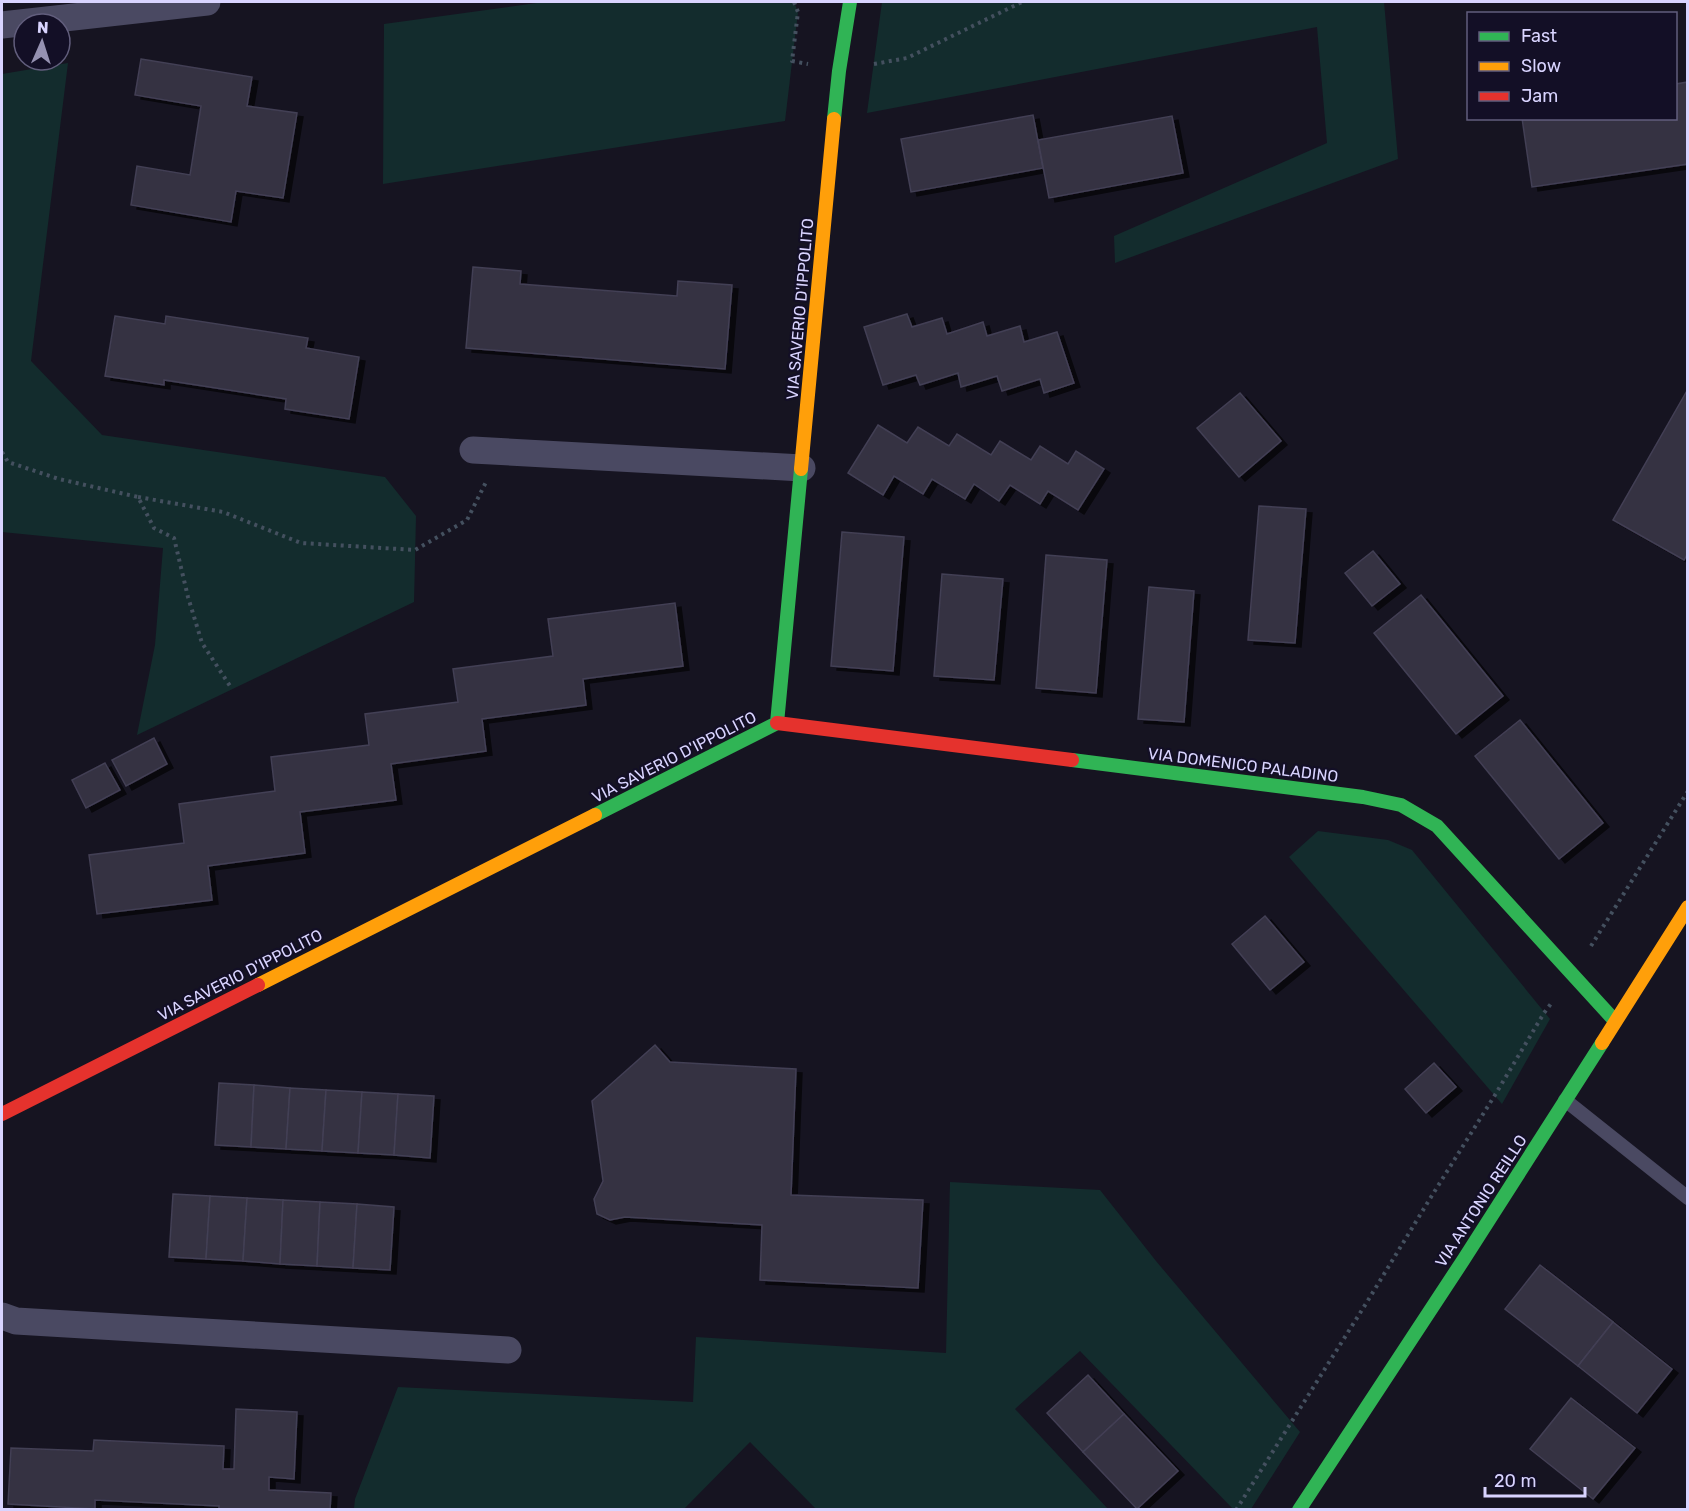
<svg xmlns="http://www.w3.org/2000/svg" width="1689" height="1511" font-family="Rubik,sans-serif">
<defs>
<filter id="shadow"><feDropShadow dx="6" dy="4" stdDeviation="0" flood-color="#0009"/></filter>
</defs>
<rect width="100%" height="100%" fill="#161421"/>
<g fill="#132c2d">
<path d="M544,2h250l4,10 -13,109 -402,63 1,-160z"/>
<path d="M882,2h502l14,157 -283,104 -1,-27 213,-93 -10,-116 -450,86z"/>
<path d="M68,63l-37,298 71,74 283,42 31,39 -2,86 -277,133 18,-90 8,-97 -161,-16v-458z"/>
<path d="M1318,831l70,9 24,10 138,169 -48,85 -213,-247z"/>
<path d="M950,1182l150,8 56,71 144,171 -49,77h-18l-153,-158 -65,58 93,100h-292l-66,-67 -66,67h-330l1,-10 43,-112 295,15 3,-65 250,16z"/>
</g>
<g fill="#343243" stroke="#433f54" stroke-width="1.5" filter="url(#shadow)">
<path d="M141,59l111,18 -5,29 50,7 -14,85 -47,-7 -5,31 -100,-17 6,-39 53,9 11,-69 -66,-11z"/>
<path d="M1688,82v82l-156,23 -10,-69h154v-34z"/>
<path d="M1033,115l10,53 -132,24 -10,-53z"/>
<path d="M1172,116l11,57 -134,25 -11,-58z"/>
<path d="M473,267l48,4 -1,13 157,12 1,-15 54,4 -7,84 -259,-21z"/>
<path d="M907,314l5,13 30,-9 5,16 36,-12 4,14 33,-10 4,16 33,-10 17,51 -30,10 -4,-14 -38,12 -5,-15 -36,11 -3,-14 -38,12 -4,-10 -33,10 -19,-58z"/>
<path d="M115,316l50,8 1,-8 142,22 -2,10 53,9 -10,62 -64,-10 1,-10 -122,-19v5l-59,-9z"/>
<path d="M1688,389v164l-4,7 -71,-40z"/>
<path d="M1240,393l41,48 -42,36 -42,-49z"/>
<path d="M878,425l29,18 11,-16 31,19 8,-12 34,21 9,-14 31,19 9,-14 28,18 8,-13 28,18 -26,41 -30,-19 -8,13 -30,-19 -11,16 -25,-17 -9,15 -33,-20 -9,15 -29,-18 -11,19 -35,-22z"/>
<path d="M1259,506l47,3 -11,134 -47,-3z"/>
<path d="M842,532l62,5 -11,134 -62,-5z"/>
<path d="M1373,551l27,33 -28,22 -27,-33z"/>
<path d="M1046,555l61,5 -11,133 -60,-5z"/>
<path d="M942,574l61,5 -9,101 -60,-4z"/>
<path d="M1149,587l45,4 -10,131 -46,-3z"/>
<path d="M1421,595l82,101 -47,38 -82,-101z"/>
<path d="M675,603l8,63 -100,13 3,26 -104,14 4,32 -95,13 5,36 -96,12 5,41 -97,13 4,34 -115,14 -8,-59 95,-12 -5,-39 96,-13 -4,-34 98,-12 -4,-31 93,-12 -5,-33 100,-13 -5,-37z"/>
<path d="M1520,720l83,103 -44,36 -84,-103z"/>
<path d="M154,738l13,26 -41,22 -14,-26z"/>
<path d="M105,763l15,27 -34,18 -14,-28z"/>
<path d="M1265,916l39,46 -34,28 -38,-46z"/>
<path d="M655,1045l15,17 126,7 -5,126 132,5 -5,88 -158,-8 2,-55 -137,-8 -15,3 -13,-6 -3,-15 9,-18 -11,-80z"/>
<path d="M1434,1063l22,24 -30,26 -21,-24z"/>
<path d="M219,1083l35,2 -3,62 -36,-2z"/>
<path d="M254,1085l36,3 -4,61 -35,-2z"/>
<path d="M290,1088l36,2 -4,61 -36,-2z"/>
<path d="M326,1090l36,2 -4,61 -36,-2z"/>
<path d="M362,1092l36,2 -4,61 -36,-2z"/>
<path d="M398,1094l36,2 -4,62 -36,-3z"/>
<path d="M173,1194l37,2 -4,63 -37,-2z"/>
<path d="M210,1196l37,2 -4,63 -37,-2z"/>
<path d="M247,1198l36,2 -3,64 -37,-3z"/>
<path d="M283,1200l37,2 -3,64 -37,-2z"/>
<path d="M320,1202l37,2 -4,64 -36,-2z"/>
<path d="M357,1204l37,3 -4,63 -37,-2z"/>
<path d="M1540,1265l73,57 -35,44 -73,-57z"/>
<path d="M1613,1322l59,47 -35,44 -59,-47z"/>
<path d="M1088,1375l36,39 -41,38 -36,-39z"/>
<path d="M1571,1398l64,50 -42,51 -63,-50z"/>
<path d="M236,1409l61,3 -3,67 -25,-2v13l62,3 -1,17h-111v-4l-124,-6v9l-87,-5 3,-56 82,3 1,-11 130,6 -1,23h11z"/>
<path d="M1124,1414l54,57 -41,38 -54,-57z"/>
</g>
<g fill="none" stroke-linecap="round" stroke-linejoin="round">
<g stroke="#44505f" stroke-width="4" stroke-dasharray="3 4.5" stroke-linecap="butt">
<path d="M794,2l4,10 -6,49 16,3"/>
<path d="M874,64l33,-6 115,-56"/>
<path d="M2,452l6,10 51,17 79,18 16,31 20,10 14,59 14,46 30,46"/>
<path d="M138,497l85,15 78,31 114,7 52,-30 19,-38"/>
<path d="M1591,946l97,-155"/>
<path d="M1236,1510l131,-208 64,-105 64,-102 49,-82 9,-12"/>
</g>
<path stroke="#4a4962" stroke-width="14" d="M1565,1100l123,98"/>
<g stroke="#4a4962" stroke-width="27">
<path d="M2,25l205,-23"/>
<path d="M473,450l329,18"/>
<path d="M2,1316l14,5 492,29"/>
</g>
<g stroke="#30b455" stroke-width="14">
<path d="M834,119l5,-48 11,-69"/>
<path d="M1072,760l291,37 38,8 36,21 178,195"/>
<path d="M595,815l182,-92 24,-254"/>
<path d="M1299,1510l165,-251 138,-216"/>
</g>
<g stroke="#ff9f0a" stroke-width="14">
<path d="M801,469l33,-350"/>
<path d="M258,985l337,-170"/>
<path d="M1602,1043l86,-136"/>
</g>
<g stroke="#e5322d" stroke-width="14">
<path d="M777,723l295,37"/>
<path d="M2,1114l256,-129"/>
</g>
</g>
<g text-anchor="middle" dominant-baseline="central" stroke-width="4.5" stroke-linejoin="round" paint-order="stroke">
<g font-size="16" fill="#d9d4ff" stroke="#130f26">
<text transform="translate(800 309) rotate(-85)">VIA SAVERIO D'IPPOLITO</text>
<text transform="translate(674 757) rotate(-27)">VIA SAVERIO D'IPPOLITO</text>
<text transform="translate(1243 765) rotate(7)">VIA DOMENICO PALADINO</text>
<text transform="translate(240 975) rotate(-27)">VIA SAVERIO D'IPPOLITO</text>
<text transform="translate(1481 1201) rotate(-57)">VIA ANTONIO REILLO</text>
</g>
</g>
<rect width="1689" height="1511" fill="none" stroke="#d9d4ff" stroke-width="6"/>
<rect x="1467" y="12" width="210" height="108" fill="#130f26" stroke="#625e7d" stroke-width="1.5"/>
<rect x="1479" y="32" width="30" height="9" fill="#30b455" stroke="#625e7d" stroke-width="1.5"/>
<text x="1521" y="42" font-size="18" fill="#d9d4ff">Fast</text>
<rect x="1479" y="62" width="30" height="9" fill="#ff9f0a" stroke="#625e7d" stroke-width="1.5"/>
<text x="1521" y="72" font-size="18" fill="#d9d4ff">Slow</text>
<rect x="1479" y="92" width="30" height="9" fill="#e5322d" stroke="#625e7d" stroke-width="1.5"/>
<text x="1521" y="102" font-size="18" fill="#d9d4ff">Jam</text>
<g transform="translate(42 42) rotate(3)"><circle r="28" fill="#130f26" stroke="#625e7d" stroke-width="1.5"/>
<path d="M0-4.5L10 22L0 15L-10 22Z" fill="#9591b1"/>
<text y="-9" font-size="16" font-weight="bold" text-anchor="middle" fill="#d9d4ff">N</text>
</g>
<path d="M1485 1487v9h100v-9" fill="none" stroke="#d9d4ff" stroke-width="3"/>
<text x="1494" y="1487" font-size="18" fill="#d9d4ff" stroke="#130f26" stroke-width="4.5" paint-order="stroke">20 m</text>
</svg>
